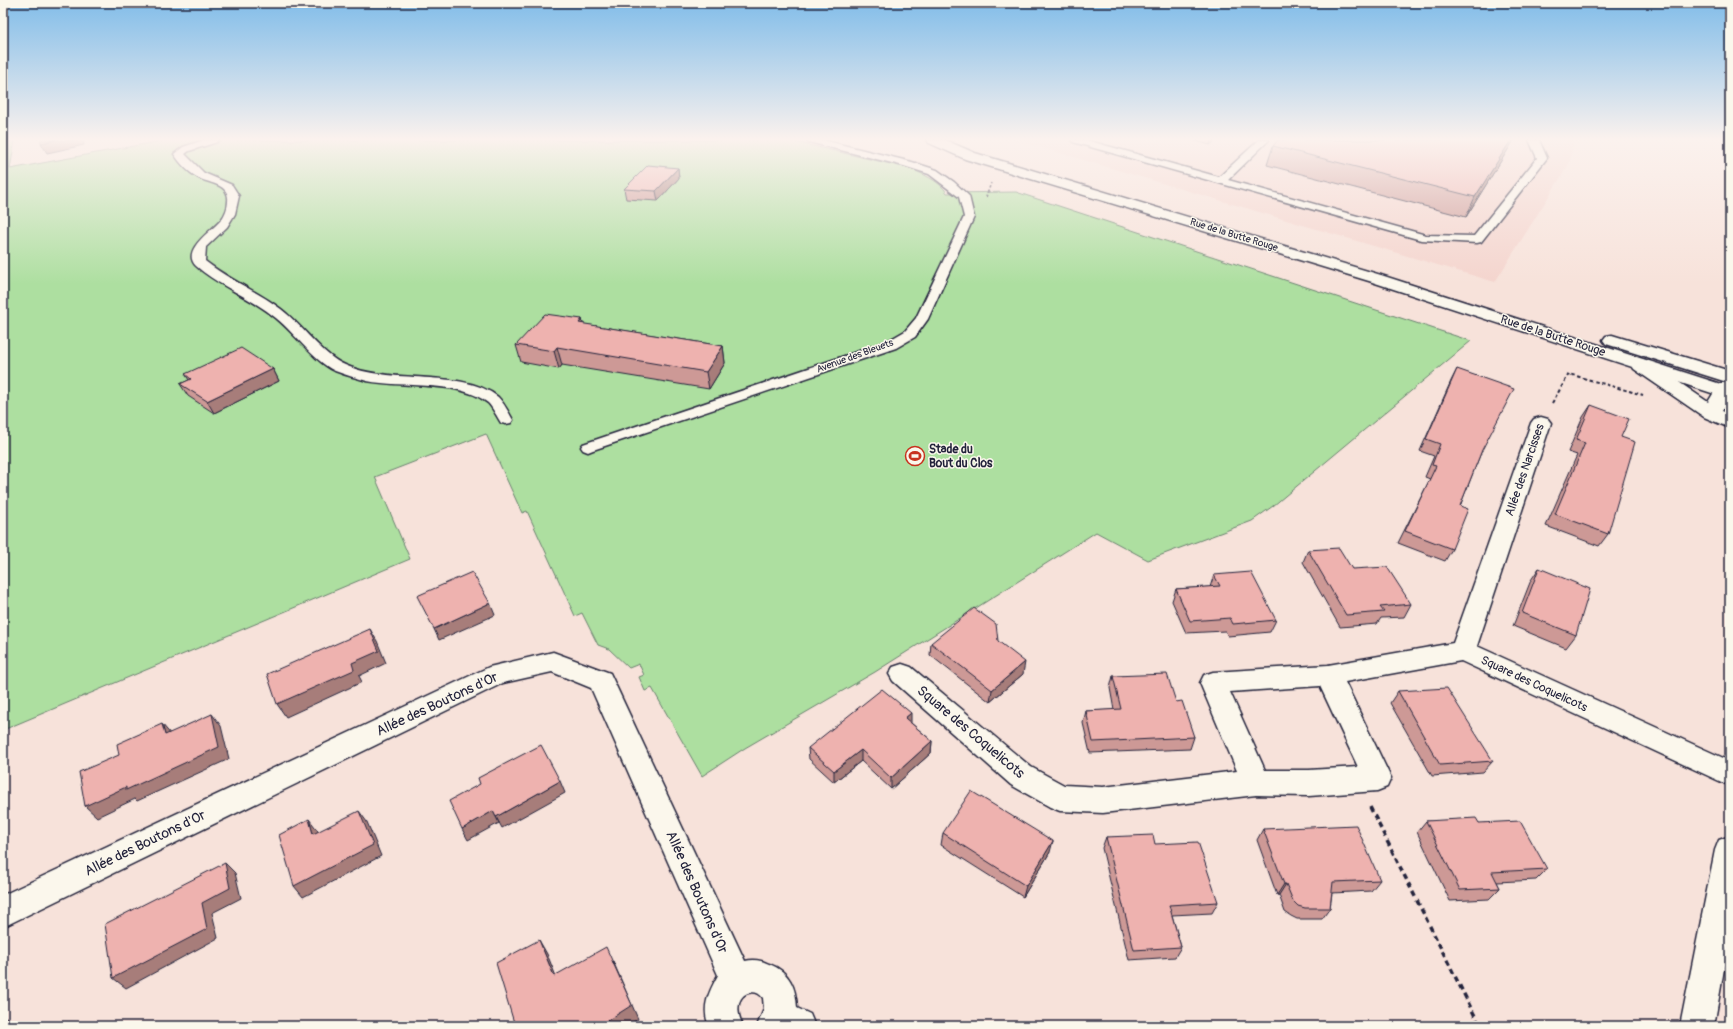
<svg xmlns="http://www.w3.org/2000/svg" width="1733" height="1029" font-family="Pangolin,sans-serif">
<rect width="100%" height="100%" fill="#f7e2da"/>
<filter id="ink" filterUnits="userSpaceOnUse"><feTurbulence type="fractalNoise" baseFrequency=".025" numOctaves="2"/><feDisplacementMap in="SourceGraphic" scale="8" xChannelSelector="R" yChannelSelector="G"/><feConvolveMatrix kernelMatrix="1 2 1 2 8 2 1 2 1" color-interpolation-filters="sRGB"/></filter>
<g filter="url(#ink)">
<path fill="#f4d4cd" d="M1016,140h558l-5,24 -74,118z"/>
<path fill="#addfa0" stroke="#68806e" d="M3,140h12l-5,29 156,-29h621l121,28c13,5 32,13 39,25l69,-1 455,149 -198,165 -21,15 -104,39 -52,-28 -221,140 -130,76 -43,28 -50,-88 -7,3 -6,-14 5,-2 -5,-11 -10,4 -20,-19 -11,-4 -16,-32 -7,3 -48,-105 -5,2 -36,-79 -111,43 35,82 -407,171z"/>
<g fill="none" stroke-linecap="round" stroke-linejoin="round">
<defs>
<g id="service">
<path d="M204,140h15l-2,2 -28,9 -4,3 19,19 28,12 7,11 -4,18 -8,13 -21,20 -1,14c24,19 52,30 76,48 21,16 41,46 64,56 44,20 118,3 153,32 6,6 11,16 15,23l-2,3 -5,1 -5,-1c-4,-6 -8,-15 -13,-20 -28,-23 -86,-15 -121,-22 -10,-3 -22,-6 -32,-10 -23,-11 -42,-41 -63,-56 -24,-19 -54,-29 -76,-49 -16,-16 17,-36 25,-46 4,-5 7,-13 7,-19 2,-18 -20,-17 -31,-24 -9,-5 -17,-14 -23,-23l9,-7z"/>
<path d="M807,140h16l89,22 25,8 17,12 15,14 5,21 -46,102 -13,18 -19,11 -303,102 -5,2 -5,-2 -2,-3 2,-3 303,-102 19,-11 11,-13 48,-101 -5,-20 -30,-23 -25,-8 -95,-24z"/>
<path d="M1071,140h15l133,37 40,-37h10l-41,40 198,55 48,1 63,-78 -8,-18h10l8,18 -66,84 -4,1 -56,-3 -348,-98z"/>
</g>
<g id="minor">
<path d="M1641,359l7,2 60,41 11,-18 11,-4v17l-8,14 8,3v14l-26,-11 -70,-48 -2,-4 2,-4z"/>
<path d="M1541,417l7,2 3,4 -74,223 253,115v25l-269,-125 -116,21 46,96 -4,9 -10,4 -68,5 -53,-1 -153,18 -43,-2 -10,-4 -39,-22 -118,-104 -4,-7 4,-7 9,-3 9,3 120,100 33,18 39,2 134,-16 -37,-88 4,-8 9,-3 115,-7 125,-22 78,-220 3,-4zM1320,686l38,81 -49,3h-44l-35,-78z"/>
<path d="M553,652l57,21 135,288c9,-2 16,-1 24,3 21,8 27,23 28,44l13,6 5,12h-58l7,-17 -1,-11c-7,-10 -22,-6 -24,6 -2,8 1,15 4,22h-34c-8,-19 0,-34 9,-51l-127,-287 -39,-16 -49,11 -500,244v-32l486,-228z"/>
<path d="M1730,836v99l-16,91h-34l35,-176 4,-10z"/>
</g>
<g id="tertiary">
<path d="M927,140h18l30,13 406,122 349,112v12l-361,-118 -404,-122 -36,-16z"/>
<path d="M1612,335l118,36v12l-124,-39 -3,-4 3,-4z"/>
</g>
</defs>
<use href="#service" stroke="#22223b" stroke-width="3"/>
<use href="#minor" stroke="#22223b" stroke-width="3"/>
<use href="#tertiary" stroke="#22223b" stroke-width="3"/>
<path stroke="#22223b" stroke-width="1.5" stroke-dasharray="2.5 2" stroke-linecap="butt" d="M986,197l5,-14"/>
<path stroke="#22223b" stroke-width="2" stroke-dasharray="3.5 2.5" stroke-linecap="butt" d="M1552,403l17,-29 74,21"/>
<path stroke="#22223b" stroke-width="3.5" stroke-dasharray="5.5 4" stroke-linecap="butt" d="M1370,807l110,219"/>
<use href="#service" fill="#fbf7ec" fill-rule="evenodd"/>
<use href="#minor" fill="#fbf7ec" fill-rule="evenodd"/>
<use href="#tertiary" fill="#fbf7ec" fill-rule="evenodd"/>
</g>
<g fill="#cd9996" stroke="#22223b">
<path d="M1192,140h24l-6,5z"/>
<path d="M1514,140l-48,77 -199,-52 6,-19z"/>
<path d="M678,168l1,10 -21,23 -32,-2 -2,-10z"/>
<path d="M582,319l1,5 140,22 2,17 -16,26 -147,-24 -3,4 -38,-7 -5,-17z"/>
<path d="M273,369l6,12 -65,32 -26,-17 -8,-12 9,-4 -4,-6z"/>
<path d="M1457,369l25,81 -22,56 -8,43 -7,12 -47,-18 32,-64 -5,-2 9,-21 -14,-5 31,-70z"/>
<path d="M1591,405l30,32 -13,97 -9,12 -53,-20 31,-71 -9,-3 15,-35z"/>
<path d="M1308,550l44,19 59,35 -7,13 -23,1 -4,6 -37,3 -37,-65z"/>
<path d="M1539,568l37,67 -10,13 -53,-22 18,-46z"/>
<path d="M1214,575l62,45 -6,12 -42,4 -3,-5 -39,2 -14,-32 4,-12 34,-2z"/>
<path d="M998,641l25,33 -33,28 -60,-47 1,-12z"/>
<path d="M1113,676l63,26 18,35 -4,12 -100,4 -7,-30 3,-12 28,-1 -4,-22z"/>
<path d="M1398,691l95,70 -10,11 -51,4 -42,-73z"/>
<path d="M911,723l21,18 -1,12 -40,36 -30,-28 -27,21 -25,-23 -1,-11z"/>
<path d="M1426,821l53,2 68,46 -11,11 -39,2 3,6 -11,11 -39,2 -33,-69z"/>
<path d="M1263,829l117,51 -9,11 -39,2 -2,15 -8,11h-25l-6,-3 -6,-4 -6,-17h-2l-20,-55z"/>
<path d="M943,833l107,19 -27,45 -82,-52z"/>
<path d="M1106,837l49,7 63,58 -6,11 -40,2 9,32 -6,10 -46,3 -27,-112z"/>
</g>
<g fill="#a77d7a" stroke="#22223b">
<path d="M56,140h27l1,5 -37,8 -6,-10z"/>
<path d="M1211,140h5l-6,5z"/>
<path d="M1511,140h3l-48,77 9,-20z"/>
<path d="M678,168l1,10 -21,23 -2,-10z"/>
<path d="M582,319l4,18 -7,-14z"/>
<path d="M723,346l2,17 -16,26 -3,-17z"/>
<path d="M557,347l5,18 -3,4 -5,-18z"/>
<path d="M273,369l6,12 -65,32 -7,-12z"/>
<path d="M490,603l5,12 -56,25 -5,-11z"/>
<path d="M370,629l7,12 9,22 -27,13 3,6 -76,35 -9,-13z"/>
<path d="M1025,662l-2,12 -33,28 2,-12z"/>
<path d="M911,713v11l-6,-6z"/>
<path d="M212,714l9,12 8,33 -92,42 -2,-2 -38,18 -12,-11z"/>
<path d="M162,724l10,12 -7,-1z"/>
<path d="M932,741l-1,12 -40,36v-11z"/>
<path d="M861,750v11l-27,21v-11z"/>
<path d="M560,781l5,12 -63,35 -6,-11z"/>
<path d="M359,811l8,11 14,34 -78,41 -9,-11z"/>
<path d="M493,811l6,12 -31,17 -6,-11z"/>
<path d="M309,819l9,12 5,14 -10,-11z"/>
<path d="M1053,841l-3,11 -27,45 3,-11z"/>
<path d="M225,863l10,10 6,25 -29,15 6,25 -92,50 -13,-10 89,-75z"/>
<path d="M1284,884h2l-7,11h-2z"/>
<path d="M539,940l8,14 15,37 -8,-15z"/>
<path d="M613,961l25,58 -11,7h-28z"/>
<path d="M3,1015l6,4 1,7h-7z"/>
</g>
<g fill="#eeb2af" stroke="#22223b">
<path d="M41,140h15l-15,3z"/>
<path d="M1278,140h233l-36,57 -202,-51z"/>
<path d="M648,165l30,3 -22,23 -32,-2z"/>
<path d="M545,314l37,5 -3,4 144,23 -17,26 -149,-25 -3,4 -38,-6z"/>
<path d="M241,348l32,21 -66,32 -27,-17 11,-5 -6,-5z"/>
<path d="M1457,369l57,20 -32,61 -22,56 8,3 -16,40 -47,-18 31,-65 -4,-1 8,-21 -14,-5z"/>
<path d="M1591,405l38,14 -8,18 14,5 -27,92 -53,-20 30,-71 -9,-3z"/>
<path d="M1339,548l13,21 35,-2 24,37 -31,3 4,5 -38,3 -38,-65z"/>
<path d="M1539,568l51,21 -14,46 -54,-22z"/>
<path d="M472,572l18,31 -56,26 -17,-33z"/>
<path d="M1251,572l25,48 -43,4 -3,-6 -40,3 -14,-32 44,-3 -6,-11z"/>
<path d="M974,608l22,16 2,17 27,21 -33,28 -61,-47z"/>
<path d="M370,629l9,22 -27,12 2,7 -77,34 -10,-30z"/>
<path d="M1167,674l9,28 6,-1 12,36 -101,5 -7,-31 35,-2 -8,-33z"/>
<path d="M1447,688l46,73 -53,4 -42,-74z"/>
<path d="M882,689l29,24 -6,5 27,23 -41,37 -30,-28 -27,21 -26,-23z"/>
<path d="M212,714l7,33 -93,43v-3l-41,19 -6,-34 40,-17 -2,-11 45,-20 3,11z"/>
<path d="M541,745l19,36 -64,36 -3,-6 -31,18 -13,-28 31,-17 -2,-6z"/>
<path d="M971,791l82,50 -27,45 -83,-53z"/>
<path d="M359,811l14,34 -79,41 -15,-51 30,-16 4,15z"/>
<path d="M1476,818l3,5 41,-2 27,48 -55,3 8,16 -40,2 -34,-69z"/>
<path d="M1356,825l24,55 -47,2 -3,26h-25l-7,-2 -5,-5 -7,-17h-2l-21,-55z"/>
<path d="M1153,835l2,9 43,-2 20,60 -49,3 12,42 -47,3 -28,-113z"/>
<path d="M225,863l5,25 -28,15 5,26 -94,49 -8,-54z"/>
<path d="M539,940l15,36 52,-29 26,58 -33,21h-84l-19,-63z"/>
</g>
</g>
<linearGradient id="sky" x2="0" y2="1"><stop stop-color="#82bde9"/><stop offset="0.49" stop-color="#fbf2ee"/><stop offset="1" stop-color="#fbf2ee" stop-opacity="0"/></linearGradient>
<rect width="1733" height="284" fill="url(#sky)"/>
<defs>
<symbol id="stadium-ring" viewBox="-11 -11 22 22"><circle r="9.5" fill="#fbf7ec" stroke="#c8321e" stroke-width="1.5"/><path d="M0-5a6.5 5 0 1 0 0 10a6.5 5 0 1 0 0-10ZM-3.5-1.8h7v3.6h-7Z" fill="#c8321e"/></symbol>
</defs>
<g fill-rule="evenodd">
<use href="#stadium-ring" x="904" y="445" width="22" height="22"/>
</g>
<g text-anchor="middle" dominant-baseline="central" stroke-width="3" stroke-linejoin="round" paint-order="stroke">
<g font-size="10" fill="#22223b" stroke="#fbf7ec">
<text transform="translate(1234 235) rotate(17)">Rue de la Butte Rouge</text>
<text transform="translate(855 356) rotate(-20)">Avenue des Bleuets</text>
</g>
<g font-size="12" fill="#22223b" stroke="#fbf7ec">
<text transform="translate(1553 336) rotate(18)">Rue de la Butte Rouge</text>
<text transform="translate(1525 470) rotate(-71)">Allée des Narcisses</text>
<text transform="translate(1534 684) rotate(25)">Square des Coquelicots</text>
</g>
<g font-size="12" font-weight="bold" fill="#22223b" stroke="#fbf7ec" text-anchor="start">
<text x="929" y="449">Stade du<tspan x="929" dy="14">Bout du Clos</tspan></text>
</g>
<g font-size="14" fill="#22223b" stroke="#fbf7ec">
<text transform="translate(437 704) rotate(-25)">Allée des Boutons d'Or</text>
<text transform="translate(971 732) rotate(40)">Square des Coquelicots</text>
<text transform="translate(145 843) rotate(-26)">Allée des Boutons d'Or</text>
<text transform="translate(697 892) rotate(66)">Allée des Boutons d'Or</text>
</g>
</g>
<rect width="1733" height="1029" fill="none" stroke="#fbf7ec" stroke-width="16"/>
<rect x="8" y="8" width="1717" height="1013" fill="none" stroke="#22223b" stroke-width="1.5" filter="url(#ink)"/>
</svg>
